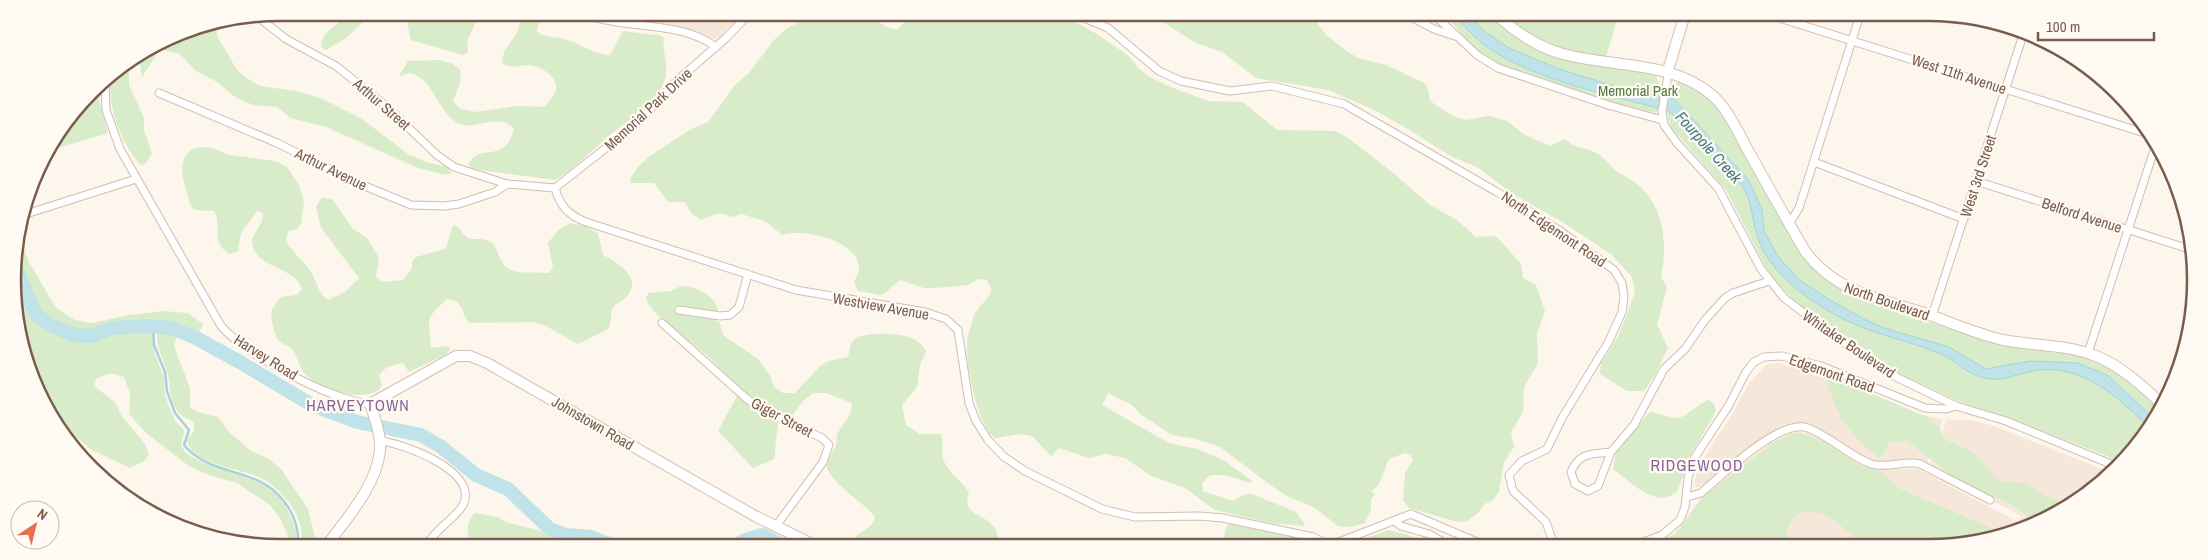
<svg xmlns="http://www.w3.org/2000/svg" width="2208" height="560" font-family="'Archivo Narrow',sans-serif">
<rect width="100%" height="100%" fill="#fdf6ec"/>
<g fill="#f5e8da">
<path d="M591,13h153l-27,26 -38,-10 -73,-10z"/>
<path d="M1778,363l37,10 97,40 31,6 -17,47 -54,-4 -36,-23 -34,-14 -63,32 -37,30h-5l-3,-4 5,-18 35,-54 15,-28 17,-18z"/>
<path d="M1947,419l28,2 19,5 118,47 -66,47 -83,25h-312l24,-12 28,-38 46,-37 23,-16 26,-10 8,1 26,11 39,25h47l100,53 3,-6 -92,-49z"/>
</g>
<g fill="#d8ecc9">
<path d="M346,13h22v4l-22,21 -20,12 -5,-3c1,-19 19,-20 25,-34z"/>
<path d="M414,13h66l-13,28 1,11 -5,3 -52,-15 -4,-17z"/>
<path d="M529,13h7l4,4 -3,15c8,5 18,5 27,7 16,4 30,16 46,16l13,-24 30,4 5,-1 6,4c-2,13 5,28 1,41 -8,26 -43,45 -62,62 -15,13 -30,29 -48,39l-83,-11 -4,-4c10,-24 37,1 46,-36 -17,-19 -40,5 -58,-7 -20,-13 -21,-42 -46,-49l-11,3 9,-15 31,-1 12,3 9,6 1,11 -8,21 7,8 16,3 40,-6 29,1c3,-5 9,-11 11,-17 2,-14 -16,-24 -27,-25 -11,0 -18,5 -27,-2l2,-11 14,-21 2,-11 3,-5z"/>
<path d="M813,13h59c7,10 13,16 26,16l16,-16 146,1 37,20 32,22 9,12 12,9 23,11 36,13 34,1 34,28 58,1 13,7 44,34 38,33 27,15 19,17 17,-1 5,2 23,26 2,14 13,7 9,26 -8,23 1,29 -14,24 -1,25 -12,20 3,15 -10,15 -5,29 -6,9 -8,4 -7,9 -11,8 -9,1 -49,-14 -6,-8 2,-28 8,-11 -2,-6 -6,-2 -16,6 -11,27 -7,5 4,3 -4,5v11l-6,13 -15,4 -12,-1 -23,-18 -28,-12 -18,-12 -49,-37 -24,-8 -24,-4 -32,-21 -8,-9 -24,-12 -6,12 67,38 29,6 27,12 27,20 -2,2 -25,-8h-15l-8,8 1,8 30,10 13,-7h6l44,18 9,12 -1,2 -34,-3 -55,-13 -30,-22 -34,-12 -26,-18 -19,-4 -17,4 -30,-10 -8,8 -19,-20 -10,-2 -27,4c-18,-12 -29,-73 -28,-94 0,-8 4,-18 6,-26 4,-11 15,-18 19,-28l-5,-10 -9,-1 -10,6 -33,3h-11l-24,-8 -18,15 -24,-4 -4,-9c1,-4 6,-10 5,-14 -1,-28 -56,-40 -77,-33l-17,-14 -24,-7 -8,3 -15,-4 -17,7 -10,-7 -6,-11h-17l-14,-19h-24l1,-6 7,-10 12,-11 41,-27 17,-7 27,-37 14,-12 24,-32 14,-13 20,-9z"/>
<path d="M1150,14h161l15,21 22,17 10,6 28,7 38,18 4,5 2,12 4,4 21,13 11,3 23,-4 18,5 18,14 25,11 15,-7c12,11 18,7 31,14 7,3 11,9 17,15 7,7 17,10 25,17 26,21 30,61 23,91l6,12 -10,36 11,24 -12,25 -12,18h-17l-27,-17 1,-11 17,-26 17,-44 -3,-16 -20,-22 -48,-32 -51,-29 -36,-27 -25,-10 -44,-28 -34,-19 -46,-20 -72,-12 -34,-26 -26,-9z"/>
<path d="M1445,14h43l19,15 103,38 45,8 5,9 -3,28c-10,3 -144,-40 -160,-48 -21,-11 -37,-32 -52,-50z"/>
<path d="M1501,14h89l26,9 -10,35c-48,-10 -65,-13 -105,-44z"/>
<path d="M216,25l1,11 20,34 8,7 15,9 36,5 27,8 39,20 46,35 21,9 16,3 7,8h-10l-24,-6 -92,-41 -35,-9 -14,-11 -24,-2 -18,-8 -18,-15 -21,-11 -16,-17 -17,-4 -5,2 -16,25 -3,-20 39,-24z"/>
<path d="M129,63v22l15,33v12l8,24 -6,9 -5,3c-24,-31 -31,-52 -31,-91z"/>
<path d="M1679,82l29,15 11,13 76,134 15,21 26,22 22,11 110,37 107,19 24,8 17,10 44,37 -39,55 -14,-8 -92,-36 -57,-19 -67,-31 -96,-68 -25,-27 -44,-85 -55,-63c-5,-12 -9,-42 8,-45z"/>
<path d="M100,84l-1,16 9,33 -60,18z"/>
<path d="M200,147l13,1 16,7 46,6 12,6 12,18 5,17 -3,22 -4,5 -8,2 -3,8c5,14 19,22 26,35 5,9 7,20 16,26l17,-8 14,-14 -38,-50 -5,-21 6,-10 11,3 19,28 15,10 12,20 -3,19 6,5 21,-2 9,-12v-6l4,-5 29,-8c5,-7 4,-19 9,-24l5,3c11,18 14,7 30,13 10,4 9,23 20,28 12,6 28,2 40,4l4,-6 -5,-24 9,-12 13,-8 15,3 13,8 5,21c15,7 41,25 23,42 -4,5 -12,6 -14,13 -2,7 0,13 -4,19l-30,15 -34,-19 -12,-3 -62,1c-10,-8 -5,-23 -23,-24 -25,23 -17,19 -16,49l17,-2 2,3 -3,5 -38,18 -6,-9 -16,4 -8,8 3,11c-14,20 -63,3 -77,-12 -6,-6 -7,-17 -12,-24 -3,-4 -9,-5 -13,-8 -5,-4 -11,-26 -8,-32 2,-5 6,-9 9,-13l15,-2 6,-5c-5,-25 -51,-20 -50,-51l10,-18 1,-8 -6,-2 -16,22 -3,18 -8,3c-21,-11 -7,-30 -16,-43 -6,-1 -18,2 -22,-4 -3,-3 -3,-8 -4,-11 -6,-18 -13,-44 12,-49z"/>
<path d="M20,238l9,24 27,46 19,12 17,3 37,-8 34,-4 25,2 15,11 -3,7 -4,1 -16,-9 -18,-3 -47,2 -11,5 -23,4 -9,-1 -23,-11 -14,-14 -20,-50z"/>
<path d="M13,266l13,36 12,17 11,9 31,11 23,-2 29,-10 21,4 2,23 9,24 1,18 10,25 9,9c1,6 -5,12 -1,19 4,6 13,10 19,13 37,16 74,16 90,58 3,8 6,15 3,23l-5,-2 -10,-23 -10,-13 -33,-22 -28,-8 -20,-9 -43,-33 -17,-19 1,-21 -6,-16 -14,-4 -14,6 -2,7 22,17 5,12 24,29 4,10 -5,7 -14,7 -38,-18 -35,-29 -35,-71z"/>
<path d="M681,286c13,0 37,10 37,26l-3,1 -28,1 25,5 8,4 3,12 35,24 12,17 5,12 8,5h12l25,-27 9,-5 19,-4 3,-14 6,-6c17,-5 62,-7 69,15l-6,13 -3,22 -15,18 4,20 14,9h21c4,10 -2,20 5,31 6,11 17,17 23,28 -9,22 16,21 25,34 5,6 3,13 7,18h-150c5,-16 21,-13 24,-28 -11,-15 -45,-33 -49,-53l10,-18 1,-12 13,-20 2,-11 -26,-10h-13l-9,7 -13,17c-21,5 -72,-51 -88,-65 -13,-12 -56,-39 -57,-55l3,-4 21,-2z"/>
<path d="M159,330h11l7,6 -3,10 16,42v19l7,5 21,5 11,15 22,19 16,7 14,11 27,40 7,28 -2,8h-12c3,-11 -1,-23 -6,-33 -8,-14 -18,-25 -32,-33 -20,-11 -71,-13 -76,-39l7,-9v-9c-7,-4 -14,-6 -18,-13 -7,-12 -5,-22 -8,-34 -3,-14 -16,-31 -9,-45z"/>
<path d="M1829,378l9,1 93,40 8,8 5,12 30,13 20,24 8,5 22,2 18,11 26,11 -22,15 -8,2 -26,-17 -57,-27 -48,-37 -18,1 -6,14 -5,1 -16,-13 -21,-25 -13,-32z"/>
<path d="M737,396l41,28 -4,35 -21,9 -35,-37z"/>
<path d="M1708,400l5,3 3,6 -2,6 -25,43 -11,32c-19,22 -48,-9 -65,-21l3,-17 31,-37 5,-3c37,12 26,4 56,-12z"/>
<path d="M1792,433l15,2 17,7 38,25 18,4 18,17 105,45 -40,12h-102c-13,-15 -46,-46 -66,-28 -7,6 -9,13 -8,21l6,7h-137c29,-11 28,-27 47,-47 10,-10 22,-18 33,-26 19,-14 34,-30 56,-39z"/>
<path d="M475,513l22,4 12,6 36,9 11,6 24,2 22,5h-132c-3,-12 -4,-23 5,-32z"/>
<path d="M1229,524l75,15 11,6h-97l6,-6 2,-12z"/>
<path d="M1388,530l17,4 29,11h-86z"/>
</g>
<path fill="#bfe3e8" stroke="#a5d3da" d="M1456,14h11l17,17 25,17 50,21 67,21 48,9 74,80 14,31 2,21 13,24 21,24 32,21 34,19 20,9 65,19 37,22 44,-8 47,2 30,12 47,43 -6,8c-31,-29 -64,-61 -110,-56 -16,2 -33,11 -48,9 -22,-2 -35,-20 -54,-27 -36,-14 -72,-20 -106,-40 -28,-17 -61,-41 -72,-74 -6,-17 -6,-39 -17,-54 -8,-10 -19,-17 -27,-26 -14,-14 -28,-30 -42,-44l-4,-3c-62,-18 -178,-37 -212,-97z"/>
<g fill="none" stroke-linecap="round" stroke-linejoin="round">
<path stroke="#a5d3da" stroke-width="2.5" d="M153,326l1,19 11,27 2,19 8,22 14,17 -5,15c32,37 79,17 107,67 5,10 8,22 7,33"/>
<g stroke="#bfe3e8" stroke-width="14">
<path d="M13,261l17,41 7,13 13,10 23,10 18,1 21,-8 37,-2 23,2 24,10 42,23 74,44 45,17 64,13 19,11 36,29 32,14 42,40 16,6 25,2 20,8"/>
<path d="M737,545l8,-5 17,-5 20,10"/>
</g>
<defs>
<g id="street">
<path d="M504,13h7"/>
<path d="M583,13c42,18 95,6 133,34"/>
<path d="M1075,14l33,14 51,43 22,10 49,10 42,-5 72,18 153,88 62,38 55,40 8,13 2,14 -2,15 -13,29 -47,77 -15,31 -25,12 -13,14 4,16 33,31 8,23"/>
<path d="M1405,14l29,15 24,8 -25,-23"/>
<path d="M1770,15l378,119"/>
<path d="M258,17l28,22 50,27 50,40 51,49 17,12 53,17 48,4 84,-66 33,-37 54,-47 24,-25"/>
<path d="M1458,37l19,18 21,13 110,37 54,15"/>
<path d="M1669,69l-7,42 2,14 13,18 41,45 43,81 23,29 57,43 57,37 58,28 50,15 112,46"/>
<path d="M105,78l1,32 14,39 101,177c25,29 111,75 149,78"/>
<path d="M159,93l118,50 83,41 51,21 33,1 15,-2 36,-12 12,-8"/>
<path d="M1814,162l150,57"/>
<path d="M1976,181l213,68"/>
<path d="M555,188c5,18 13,27 31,34l210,68 129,22 21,7 12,11 11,73 7,18 12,19 15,16 22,15 77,38 33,8 64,-1 24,2 90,19 17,8"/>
<path d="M26,214l110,-35"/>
<path d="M1789,224l10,-16 61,-193"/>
<path d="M679,310l41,6 10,-1 9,-8 9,-33"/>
<path d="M1932,316l91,-281"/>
<path d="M662,323l85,76 20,13 55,26 7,7 -6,17 -47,64"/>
<path d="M2088,353l67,-206"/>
<path d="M380,441c22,2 100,30 83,64 -7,13 -27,23 -36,40"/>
<path d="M1611,452c-19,2 -32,0 -40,20l4,12 13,7 10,-5 13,-34 23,-27 30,-56 21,-20 20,-29 20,-22 8,-5 36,-12"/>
<path d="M1687,497l14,-4c21,-18 79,-75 107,-65 23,9 43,29 63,36 16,5 33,-4 49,0l70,36"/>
<path d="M1394,521l7,5 28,8 19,11"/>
<path d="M1331,545l80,-31 73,31"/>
<path d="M1636,545l26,-10 18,-15 5,-13 3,-29 7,-21 34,-52 17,-33 8,-10 10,-5 18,-1 39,10 104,42 21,1 10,-3"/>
</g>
<g id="secondary">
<path d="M1495,14c21,18 42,33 68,40 48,13 110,7 149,41 17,15 26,38 37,57 18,33 37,66 56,99 32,43 75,47 122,63 25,9 50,20 76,26 31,6 63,4 93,16 27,11 46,30 67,49"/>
<path d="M1669,67l16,-53"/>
<path d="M327,545c20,-27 50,-60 53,-95 1,-15 -5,-32 -10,-46l86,-48h14l17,7 268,153 59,29"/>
</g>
</defs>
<use href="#street" stroke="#d1beb0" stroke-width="9"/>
<use href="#secondary" stroke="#d6c0b0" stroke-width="12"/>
<use href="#street" stroke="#fff" stroke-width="7"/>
<use href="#secondary" stroke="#fff" stroke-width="10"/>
</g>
<g text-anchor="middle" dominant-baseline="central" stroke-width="4.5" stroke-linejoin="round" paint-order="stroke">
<g font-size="15" fill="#7a5c4d" stroke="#fffaf3">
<text transform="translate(1959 74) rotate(18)">West 11th Avenue</text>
<text transform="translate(382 104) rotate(41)">Arthur Street</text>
<text transform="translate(648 109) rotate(-43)">Memorial Park Drive</text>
<text transform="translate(331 169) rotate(26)">Arthur Avenue</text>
<text transform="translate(1978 176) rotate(-72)">West 3rd Street</text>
<text transform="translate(2082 215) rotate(18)">Belford Avenue</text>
<text transform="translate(1554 229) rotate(34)">North Edgemont Road</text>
<text transform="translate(1887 301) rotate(19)">North Boulevard</text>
<text transform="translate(881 306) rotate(10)">Westview Avenue</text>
<text transform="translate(1849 344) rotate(34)">Whitaker Boulevard</text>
<text transform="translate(266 357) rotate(32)">Harvey Road</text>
<text transform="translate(1832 373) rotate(19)">Edgemont Road</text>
<text transform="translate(782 417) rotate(28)">Giger Street</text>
<text transform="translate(593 423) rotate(30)">Johnstown Road</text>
</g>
<g font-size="15" fill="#537a41" stroke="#fffaf3">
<text x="1638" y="90">Memorial Park</text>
</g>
<g font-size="16" font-style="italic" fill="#437c86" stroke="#fffaf3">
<text transform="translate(1709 147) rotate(48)">Fourpole Creek</text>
</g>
<g font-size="16" letter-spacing="1" fill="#846695" stroke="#fffaf3">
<text x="358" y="405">HARVEYTOWN</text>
<text x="1697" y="465">RIDGEWOOD</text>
</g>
</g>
<path d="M0 0H2208V560H0ZM280 21H1928A259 259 0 0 1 2187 280V280A259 259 0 0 1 1928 539H280A259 259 0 0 1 21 280V280A259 259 0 0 1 280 21Z" fill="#fffaf3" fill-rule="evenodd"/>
<path fill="none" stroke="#7a5c4d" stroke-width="2.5" d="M280 21H1928A259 259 0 0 1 2187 280V280A259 259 0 0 1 1928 539H280A259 259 0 0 1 21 280V280A259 259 0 0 1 280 21Z"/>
<g transform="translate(35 525) rotate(35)"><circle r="24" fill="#fffaf3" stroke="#cabbb1"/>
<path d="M0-4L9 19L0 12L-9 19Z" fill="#e76f51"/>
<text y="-8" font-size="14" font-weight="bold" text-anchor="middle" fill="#7a5c4d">N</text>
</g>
<path d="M2038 32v8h116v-8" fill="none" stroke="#7a5c4d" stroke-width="2.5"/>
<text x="2046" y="32" font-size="15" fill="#7a5c4d" stroke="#fffaf3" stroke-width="4" paint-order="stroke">100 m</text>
</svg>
